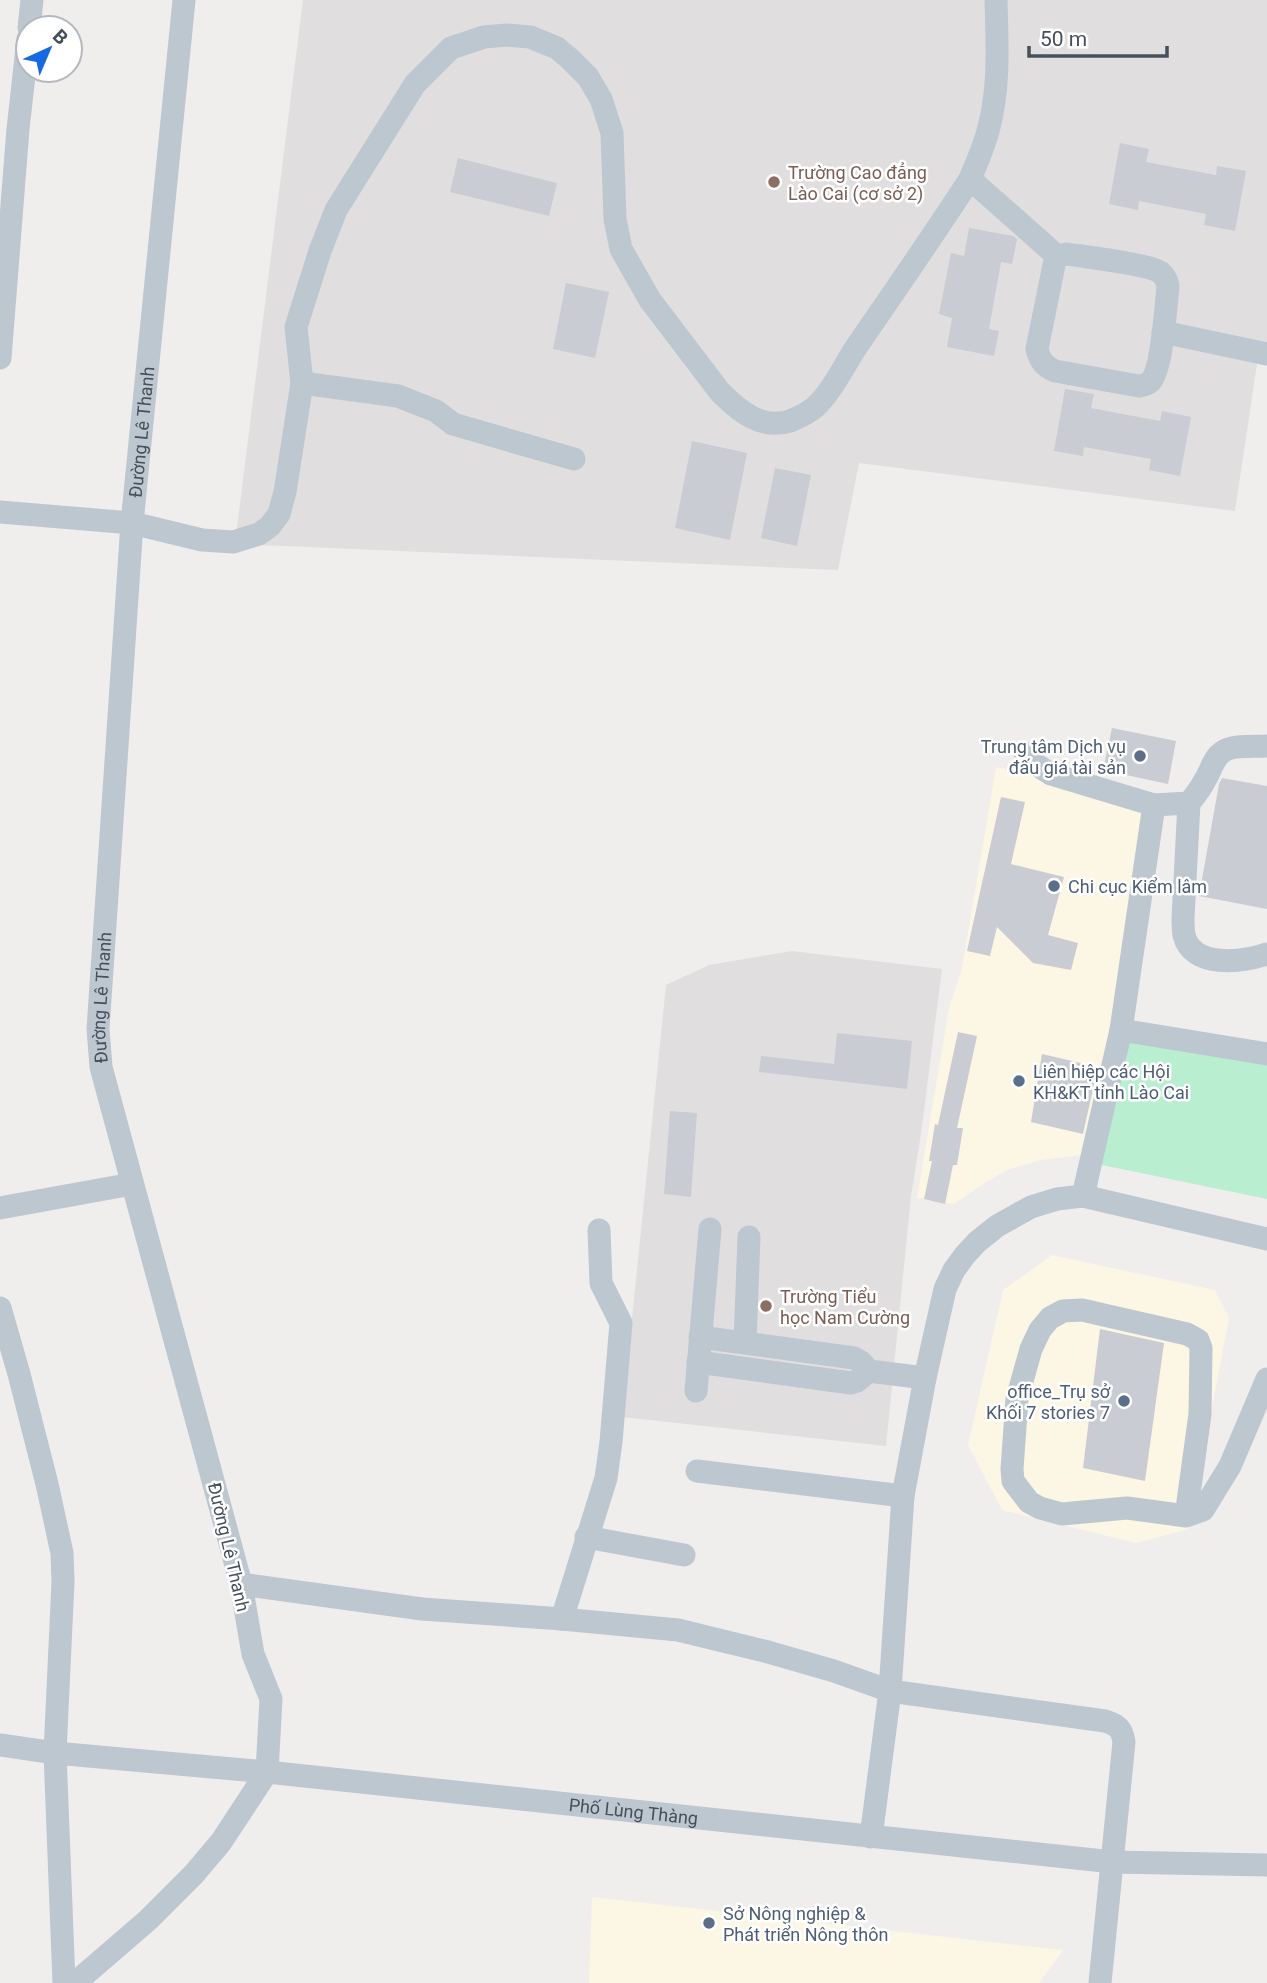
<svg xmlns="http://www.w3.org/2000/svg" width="1267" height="1983" font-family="Roboto,sans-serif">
<rect width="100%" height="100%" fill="#f0eded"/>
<g fill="#fcf6e5">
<path d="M996,767l147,36 -28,197 -25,154 -49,6 -34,10 -21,12 -32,22 -37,-6 32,-190 13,-40z"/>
<path d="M1052,1255l163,35 14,28 -40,211 -53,14 -134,-33 -34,-65 35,-155z"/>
<path d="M592,1897l471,53 -24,33h-450z"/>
</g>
<g fill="#e1dedf">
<path d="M303,0h964v365l-10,-1 -22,147 -376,-48 -21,107 -603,-26z"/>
<path d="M792,951l150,18 -21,165 -10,62 -25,250 -264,-29 44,-432 43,-20z"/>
</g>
<path fill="#b9efd0" d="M1110,1034l157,20v145l-170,-35z"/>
<g fill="#c9ccd2">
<path d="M1120,143l29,6 -3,13 70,13 1,-9 29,5 -11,60 -31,-6 2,-11 -67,-13 -1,9 -29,-6z"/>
<path d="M458,158l99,25 -8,33 -99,-24z"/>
<path d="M969,228l44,8 4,3 -5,25 -11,-2 -12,67 10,2 -5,25 -47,-9 5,-29 -13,-4 12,-61 13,3z"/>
<path d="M566,283l43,9 -14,66 -42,-9z"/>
<path d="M1065,389l29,5 -3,14 69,13 2,-10 29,6 -11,59 -31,-6 2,-11 -67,-12 -1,9 -29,-5z"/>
<path d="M692,441l55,12 -17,87 -55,-12z"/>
<path d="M775,468l36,7 -14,71 -36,-8z"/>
<path d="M1112,728l64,13 -8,43 -65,-14z"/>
<path d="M1222,778l45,8v123l-68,-13 20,-112z"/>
<path d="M1001,797l24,5 -14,62 53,13 -16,58 30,8 -7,27 -38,-7 -36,-36 -7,29 -23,-5z"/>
<path d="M958,1032l19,4 -20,92h6l-6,37h-4l-8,39 -21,-5 8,-38h-3l6,-37 3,1z"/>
<path d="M837,1033l75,8 -5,48 -148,-17 2,-16 73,8z"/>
<path d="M1042,1054l56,13 -15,67 -52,-12z"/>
<path d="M670,1111l27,2 -6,84 -27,-3z"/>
<path d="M1100,1329l64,14 -19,138 -62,-13z"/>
</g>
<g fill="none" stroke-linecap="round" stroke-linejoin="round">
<g stroke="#bdc7d0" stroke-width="23">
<path d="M29,28l3,-28"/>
<path d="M970,179l87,77"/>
<path d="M1067,254c18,3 81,10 93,18 5,4 7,8 8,14 -2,19 -6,85 -18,96 -4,3 -7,3 -11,4l-84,-15c-11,-5 -15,-10 -18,-22l18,-89 2,-4z"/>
<path d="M1163,332l104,22"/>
<path d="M0,358l18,-229 10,-90"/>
<path d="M302,383l96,13 38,15 17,13 121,35"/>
<path d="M0,512l132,11 70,17 31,2 26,-8 11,-8 9,-12 6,-22 17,-109 -6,-56 24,-76 16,-41 79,-126 36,-36 33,-11 23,-2 23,2 27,11 13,11 18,18 13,22 11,34 3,86 6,30 29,51 70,92c19,19 41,38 70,29 10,-4 24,-11 31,-20 14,-15 26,-41 38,-58 38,-55 75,-109 111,-164 7,-17 15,-34 19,-52 11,-42 8,-85 7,-127"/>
<path d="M1025,753l7,9 19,12 103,31 35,-2c6,-7 12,-15 16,-23 7,-11 9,-26 23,-31 12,-4 26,-2 39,-3"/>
<path d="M1189,803l-6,115c0,5 0,12 1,17 8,34 59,27 83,19"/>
<path d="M1121,1030l146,24"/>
<path d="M1083,1196l38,-166 33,-225"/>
<path d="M0,1208l132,-24"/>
<path d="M0,1308l19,66 28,110 15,69 1,29 -8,171 9,230"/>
<path d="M700,1337l154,21 7,4 8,9 56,7"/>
<path d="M745,1342l4,-105"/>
<path d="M698,1362l153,21 6,-2 12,-10"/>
<path d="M696,1391l14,-162"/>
<path d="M697,1471l206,25"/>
<path d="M1186,1516l14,-102 1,-66 -3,-8 -11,-6 -105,-24 -19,1 -13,7 -10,12 -9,19 -14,50 -5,70 1,12 16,21 11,6 22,6 65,-6 59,8 17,-6 27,-44 37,-87"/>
<path d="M586,1537l98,18"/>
<path d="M241,1584l181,25 140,10 116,11 90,22 66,19 56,20 215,30c13,4 17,8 19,21l-24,241"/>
<path d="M562,1619l44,-141 5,-36 10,-119 -20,-40 -2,-53"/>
<path id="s1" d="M0,1745l55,8 212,19 846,90 154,3"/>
<path d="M871,1837l19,-146 13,-195 22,-118 20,-89 9,-19 11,-15 12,-13 20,-16 34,-19 26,-8 26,-3 184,43"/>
<path id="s2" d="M75,1983l73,-63 46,-46 27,-32 46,-70 4,-73 -18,-45 -12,-70 -140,-517 -3,-38 34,-506 52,-523"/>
</g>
</g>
<g fill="#8d6e63" stroke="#fff" stroke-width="2.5">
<circle cx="774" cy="182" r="7"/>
<circle cx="766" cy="1306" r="7"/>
</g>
<g fill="#5c6f8a" stroke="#fff" stroke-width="2.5">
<circle cx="1140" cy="756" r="7"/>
<circle cx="1054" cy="886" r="7"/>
<circle cx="1019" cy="1081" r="7"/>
<circle cx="1124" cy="1401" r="7"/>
<circle cx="709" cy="1923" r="7"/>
</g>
<g text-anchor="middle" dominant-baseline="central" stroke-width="5" stroke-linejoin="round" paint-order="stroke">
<g font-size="18" fill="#785e54" stroke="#fff" text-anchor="start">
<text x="788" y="172">Trường Cao đẳng<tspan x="788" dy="21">Lào Cai (cơ sở 2)</tspan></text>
<text x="780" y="1296">Trường Tiểu<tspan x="780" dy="21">học Nam Cường</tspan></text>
</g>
<g font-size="18" fill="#45505b" stroke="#fff">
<text stroke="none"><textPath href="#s2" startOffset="1652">Đường Lê Thanh</textPath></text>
<text stroke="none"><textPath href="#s2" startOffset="1085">Đường Lê Thanh</textPath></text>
<text transform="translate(229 1547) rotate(77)">Đường Lê Thanh</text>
<text stroke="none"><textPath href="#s1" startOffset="637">Phố Lùng Thàng</textPath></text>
</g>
<g font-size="18" fill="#4e5e75" stroke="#fff" text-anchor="start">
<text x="1126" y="746" text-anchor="end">Trung tâm Dịch vụ<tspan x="1126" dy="21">đấu giá tài sản</tspan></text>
<text x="1068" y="886">Chi cục Kiểm lâm</text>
<text x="1033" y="1071">Liên hiệp các Hội<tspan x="1033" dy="21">KH&amp;KT tỉnh Lào Cai</tspan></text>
<text x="1110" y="1391" text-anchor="end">office_Trụ sở<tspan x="1110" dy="21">Khối 7 stories 7</tspan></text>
<text x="723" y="1913">Sở Nông nghiệp &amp;<tspan x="723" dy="21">Phát triển Nông thôn</tspan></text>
</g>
</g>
<g transform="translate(49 49) rotate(44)"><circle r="33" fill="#ffffff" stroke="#b5b9bd" stroke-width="2"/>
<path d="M0-5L12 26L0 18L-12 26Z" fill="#1669e1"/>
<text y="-10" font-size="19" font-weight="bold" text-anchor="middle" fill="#45505b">B</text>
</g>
<path d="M1029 46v10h138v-10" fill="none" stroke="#45505b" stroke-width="3.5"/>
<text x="1040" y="46" font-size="21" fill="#45505b" stroke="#ffffff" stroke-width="5" paint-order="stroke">50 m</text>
</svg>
